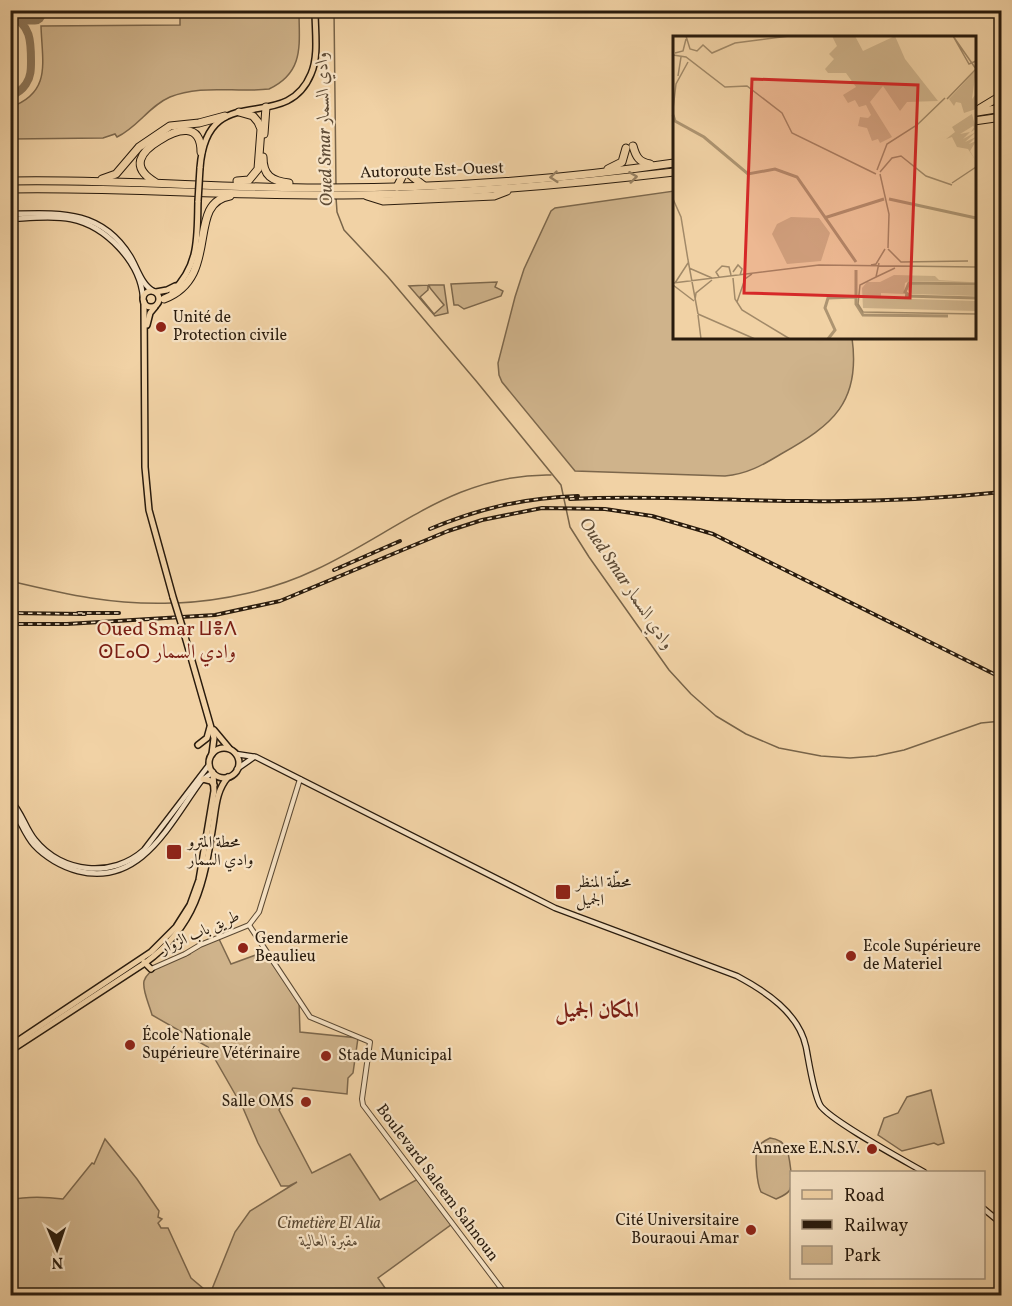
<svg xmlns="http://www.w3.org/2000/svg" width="1012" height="1306" font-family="Vollkorn,Amiri,'Noto Sans Tifinagh',serif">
<rect width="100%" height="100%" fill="#f1d2a5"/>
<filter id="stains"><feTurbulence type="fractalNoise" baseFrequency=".00333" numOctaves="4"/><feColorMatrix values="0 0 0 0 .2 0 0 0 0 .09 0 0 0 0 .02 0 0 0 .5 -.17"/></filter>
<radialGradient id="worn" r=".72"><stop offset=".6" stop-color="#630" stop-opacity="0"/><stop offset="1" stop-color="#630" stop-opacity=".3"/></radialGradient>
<g fill="#cfb38b" stroke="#7c674c" stroke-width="1.5">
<path d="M180,11h119c0,33 6,61 -30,78 -33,4 -68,-5 -99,8 -21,9 -32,30 -53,40l-2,-3 -12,4 -92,1v-32c41,-15 31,-45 30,-81l139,-1z"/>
<path d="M674,191v147h178c9,64 -19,87 -71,116 -18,11 -34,20 -56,22l-150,-5 -73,-89 -3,-7 -1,-12 17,-66 9,-28 27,-58 4,-3z"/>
<path d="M497,282l-2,5 8,4 -2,5 -37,13 -6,-4h-4l-3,-21z"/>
<path d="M428,285v5l-8,7 14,17 10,-9 -14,-17 -1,-3h15l4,28 -13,3 -26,-30z"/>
<path d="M219,939l12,25 33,-12 35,49 1,31 58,6 -5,35 -5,5 -1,16 -54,-6 -14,22 33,63 38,-19 30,46 38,-21 34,45 -74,54 12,17h-379l-1,-95c18,-4 36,-3 53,-1l29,-36 2,1 11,-25 32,40 22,32 -1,6 4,2 -4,4 3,5h7l23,50 19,16 25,-62 15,-21 47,-29 -8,4h-8l-23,-43 -15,-35 -35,-61 -56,-32c-2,-9 -10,-24 -8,-34 5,-15 32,-21 46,-27l1,-4z"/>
<path d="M931,1090l13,53 -6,2 -4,-2 -32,8 -24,-16 6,-17 14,-5 9,-16z"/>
<path d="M770,1138c19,2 19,18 21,34 0,6 2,13 -2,19 -3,4 -9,6 -13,8l-15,-7c-4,-8 -7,-37 -3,-45 2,-4 8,-7 12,-9z"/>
</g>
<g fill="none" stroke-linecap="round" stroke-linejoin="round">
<g stroke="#786449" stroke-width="1.5">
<path d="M334,10l2,177"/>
<path d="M336,197l1,15 7,18 44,47 89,105 84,103 9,42 19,30 80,113 22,24 25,22 30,18 33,14 42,8 29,2 26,-2 28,-6 77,-27 21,-2"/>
<path d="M10,581c59,14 102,24 162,22"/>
<path d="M177,603c46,-2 96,-13 138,-33 80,-37 141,-97 236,-95"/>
</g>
<path stroke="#8d7659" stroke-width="8" d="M10,16c21,8 21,26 21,45 0,8 0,16 -5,23 -4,6 -10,10 -16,12"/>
<path stroke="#8d7659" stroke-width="21" d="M10,14h25"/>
<defs>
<g id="tertiary">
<path d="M249,925l61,92 60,25 -8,57 1,6 144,191"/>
<path d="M151,969l34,-15 15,-9 49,-20 10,-13 41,-133"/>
</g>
<g id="secondary">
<path d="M10,214c49,-1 91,-5 120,42 7,11 11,28 23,35"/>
<path d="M10,219c20,-1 42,-4 61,0 35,7 69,43 72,78"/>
<path d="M236,754l20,3 299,151 182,68c28,15 62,37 69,71 3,15 7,44 14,58 9,15 85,56 104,67"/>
<path d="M237,769l17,-12"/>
<path d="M10,800c12,12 15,28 25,40 27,34 78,38 109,10l65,-85"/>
<path d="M10,806c10,12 14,28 24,39 11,12 28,22 44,26 63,16 92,-48 123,-90l12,-9"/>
<path d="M984,1209l18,15"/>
</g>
<g id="primary">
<path d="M200,168c7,-92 85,-31 111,-94 8,-18 4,-43 4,-64"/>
<circle cx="151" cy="299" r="8"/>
<path d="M156,292l11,-2 8,-4"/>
<path d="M172,292c28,-27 25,-56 26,-91"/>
<path d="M144,302l1,165 4,43 24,87"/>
<path d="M147,325l3,-12 5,-6"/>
<path d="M182,626l32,112 -2,16"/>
<path d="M214,730l15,18"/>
<path d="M198,745l9,-7 3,-11"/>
<circle cx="224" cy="763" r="15"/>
<path d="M203,779l8,2 3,4"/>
<path d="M144,962l7,7"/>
<path d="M10,1046l141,-94 25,-25 14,-22 9,-25 15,-89 -1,-18"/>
<path d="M10,1051l135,-88c51,-37 59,-79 68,-138 3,-18 3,-34 15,-48"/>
</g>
<g id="motorway">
<path d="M974,112l28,-17"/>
<path d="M977,112l25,-4"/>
<path d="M974,121l28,-4"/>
<path d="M264,134l2,-27"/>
<path d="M633,146c3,11 6,16 17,18"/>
<path d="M263,157c0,19 9,24 26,26"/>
<path d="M608,169l14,-7 4,-14"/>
<path d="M102,179l14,-5 23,-27 31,-21 29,-3 26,-7"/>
<path d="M10,181c99,-2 198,6 297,7 123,1 246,-7 367,-25"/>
<path d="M237,181l12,-1 9,-11 3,-40 -3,-7 -5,-6 -14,-4"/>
<path d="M155,182c-25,-15 -15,-30 5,-42 17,-11 41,-18 41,12"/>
<path d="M397,187l8,-16 18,14"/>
<path d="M10,189c112,-2 222,7 333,6 111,0 221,-10 331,-23"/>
<path d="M367,196l16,5 111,-5 13,-5"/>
<path d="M164,299c58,-22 21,-96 66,-103"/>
</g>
</defs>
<use href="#tertiary" stroke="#5b4933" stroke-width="6"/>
<use href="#secondary" stroke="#291b0d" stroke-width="7"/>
<use href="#primary" stroke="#291b0d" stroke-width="8"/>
<use href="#motorway" stroke="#291b0d" stroke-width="9"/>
<use href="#tertiary" stroke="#f6e2c4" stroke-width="4"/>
<use href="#secondary" stroke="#f6e2c4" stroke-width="4.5"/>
<use href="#primary" stroke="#f1d2a5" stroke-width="5"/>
<use href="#motorway" stroke="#f1d2a5" stroke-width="7"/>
<defs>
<g id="rail">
<path d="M570,499c79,-4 157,2 236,2 65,1 131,-2 196,-9"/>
<path d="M430,529c50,-21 94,-31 148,-33"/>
<path d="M334,570l66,-29"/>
<path d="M10,613l75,1"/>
<path d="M78,613h41"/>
<path d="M10,624h57l148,-9 65,-14 168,-70 34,-11 60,-12 63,1 47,7 61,18 289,144"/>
</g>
</defs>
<use href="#rail" stroke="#291b0d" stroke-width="4"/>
<use href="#rail" stroke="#f6e2c4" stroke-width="1.5" stroke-dasharray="4.5" stroke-linecap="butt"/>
<defs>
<g id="primary-bridge">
<path d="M198,201l2,-33"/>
<path d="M173,597l9,29"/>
</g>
</defs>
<use href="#primary-bridge" stroke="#291b0d" stroke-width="8" stroke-linecap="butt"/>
<use href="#primary-bridge" stroke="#f1d2a5" stroke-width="5"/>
</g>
<defs><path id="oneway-chevron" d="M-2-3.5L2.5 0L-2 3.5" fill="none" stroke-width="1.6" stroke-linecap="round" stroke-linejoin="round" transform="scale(1.5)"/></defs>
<g stroke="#978061">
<use href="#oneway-chevron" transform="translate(554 177) rotate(175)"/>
<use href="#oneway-chevron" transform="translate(633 177) rotate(-7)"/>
</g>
<g fill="#8f2418" stroke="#f6e2c4" stroke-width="2">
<circle cx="161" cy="327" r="6"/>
<rect x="166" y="844" width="16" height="16" rx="3"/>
<rect x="555" y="884" width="16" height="16" rx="3"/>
<circle cx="243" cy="948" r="6"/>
<circle cx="851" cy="956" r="6"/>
<circle cx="130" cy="1045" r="6"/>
<circle cx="326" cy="1056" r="6"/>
<circle cx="306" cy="1102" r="6"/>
<circle cx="872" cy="1149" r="6"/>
<circle cx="751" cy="1230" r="6"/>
</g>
<g text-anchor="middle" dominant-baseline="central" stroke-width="4.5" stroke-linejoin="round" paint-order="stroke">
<g font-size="16" fill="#291b0d" stroke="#f6e2c4">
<text transform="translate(432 171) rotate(-2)">Autoroute Est-Ouest</text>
<text transform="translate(200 933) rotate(-24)">طريق باب الزوار</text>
<text transform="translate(437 1183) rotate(53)">Boulevard Saleem Sahnoun</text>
</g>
<g font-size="16" fill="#291b0d" stroke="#f6e2c4" text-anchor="start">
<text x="173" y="318">Unité de<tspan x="173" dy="18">Protection civile</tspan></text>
<text x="188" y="843">محطة المترو<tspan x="188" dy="18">وادي السمار</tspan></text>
<text x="576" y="883">محطّة المنظر<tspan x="576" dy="18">الجميل</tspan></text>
<text x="255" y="939">Gendarmerie<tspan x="255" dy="18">Beaulieu</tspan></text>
<text x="863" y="947">Ecole Supérieure<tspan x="863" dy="18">de Materiel</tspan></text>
<text x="142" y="1036">École Nationale<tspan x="142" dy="18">Supérieure Vétérinaire</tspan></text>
<text x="338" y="1056">Stade Municipal</text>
<text x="294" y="1102" text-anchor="end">Salle OMS</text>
<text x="860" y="1149" text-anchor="end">Annexe E.N.S.V.</text>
<text x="739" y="1221" text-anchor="end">Cité Universitaire<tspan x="739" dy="18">Bouraoui Amar</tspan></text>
</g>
<g font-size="16" font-style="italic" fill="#5b4933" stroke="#f6e2c4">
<text x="329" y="1224">Cimetière El Alia<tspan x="329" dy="18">مقبرة العالية</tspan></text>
</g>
<g font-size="18" font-style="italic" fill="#5e4b35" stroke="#f6e2c4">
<text transform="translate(325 129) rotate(-92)">Oued Smar وادي السمار</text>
<text transform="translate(626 584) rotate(56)">Oued Smar وادي السمار</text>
</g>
<g font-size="20" fill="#7a1f14" stroke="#f6e2c4">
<text x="167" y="630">Oued Smar ⵡⴻⴷ<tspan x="167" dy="23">ⵙⵎⴰⵔ وادي السمار</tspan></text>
</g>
<g font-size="22" font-weight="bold" fill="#7a1f14" stroke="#f6e2c4">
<text x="597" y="1011">المكان الجميل</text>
</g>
</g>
<g transform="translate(673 36)">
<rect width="303" height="303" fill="#f1d2a5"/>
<path d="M159,0h23l8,15 32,-15 10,23 33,42 -31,1 -7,9 -17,-25 -13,16 22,35 -12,6 -2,-4 -6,2 -5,-13 -9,-2 2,-9 8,1 3,-3 -5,-10 -7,2 -4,-7 -7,3 -5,-8 13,-8 -10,-14h-18l-3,-4 9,-10 -5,-5 8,-8zM303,34l-4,29 4,-5v15l-12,4 -3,-10 -5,-1 -2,4 -5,-7zM299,78l4,15 -5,3 3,-5 -1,-1 -13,8 10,-2 -7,7 13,-7 -11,10 11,-5 -7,7 7,-3 -6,10 6,10 -8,-12 -11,-2 -5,-10 -6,2 9,-7 -3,-5zM118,181l28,1 11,15 -9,28 -34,3 -15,-30 5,-10zM221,239l41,1 4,4 30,2 -60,-1 -4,2 -1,11 -23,-1v5l95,3v10l-113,-3 -1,-20 5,-6h13zM238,248l65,2v10l-64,-2 -5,-5z" fill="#cfb38b"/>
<path fill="none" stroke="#ad9471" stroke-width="3" d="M0,79l2,6 29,16 44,37 27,-5 22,8 59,85M216,163l87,19M151,182l60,-19M183,234v34l7,11 85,1M232,260l71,2M237,260l-5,-4 4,-9 67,1M155,303l7,-9 -10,-22 3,-10 28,-1"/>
<path fill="none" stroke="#a18968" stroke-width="1.5" d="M13,0l4,13 7,2 6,-6 9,8 23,-10 54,-7M280,0l23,33M280,0l16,28 7,-3M2,17l8,-2 3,-12M0,19l13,2 39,30 22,-1 35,27 10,20 84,41M5,40l3,-19M274,63l29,-30M0,73l3,-25 12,-22M204,134l10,-26 30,-19 28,-27M207,136l12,-14 9,-2 25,20 26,9M207,138l9,40 -1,34M279,147l24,-16M0,163l8,18 7,43M215,213l13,13 67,-1M15,224l10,54M206,227l-3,14 -16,8 -2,19 5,8 113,2M198,229l5,-1 9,-15M16,232l23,10M60,236l5,-7 4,4 -2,6M46,241l-3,-5 6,-6 7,1 2,8M60,242l2,21 7,11 48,29M201,242l21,-10M0,247l146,-18 157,2M2,247l13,-20M0,249l21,16M22,264l1,-7 16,-13M64,266l8,-23 7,-5M25,278l57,25M25,279l3,24"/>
<path fill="#d62828" fill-opacity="0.15" stroke="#d62828" stroke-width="3" d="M79,43l166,6 -8,213 -166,-5z"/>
<rect width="303" height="303" fill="none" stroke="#291b0d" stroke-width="3"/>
</g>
<rect width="1012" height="1306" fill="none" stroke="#f1d2a5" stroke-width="36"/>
<rect x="12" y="12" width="988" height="1282" fill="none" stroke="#291b0d" stroke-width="3"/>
<rect x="18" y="18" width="976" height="1270" fill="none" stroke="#291b0d" stroke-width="1.5"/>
<rect x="790" y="1171" width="195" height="108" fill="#f6e2c4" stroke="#a4927b" stroke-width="1.5"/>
<rect x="802" y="1190" width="30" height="9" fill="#f1d2a5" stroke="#a4927b" stroke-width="1.5"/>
<text x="844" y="1201" font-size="18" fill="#291b0d">Road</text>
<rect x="802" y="1220" width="30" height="9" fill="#291b0d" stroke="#a4927b" stroke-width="1.5"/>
<text x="844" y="1231" font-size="18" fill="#291b0d">Railway</text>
<rect x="802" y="1246" width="30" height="18" fill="#cfb38b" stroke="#a4927b" stroke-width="1.5"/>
<text x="844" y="1261" font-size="18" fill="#291b0d">Park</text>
<g transform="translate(57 1249) rotate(178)" stroke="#f6e2c4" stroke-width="4.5" paint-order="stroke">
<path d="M0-4.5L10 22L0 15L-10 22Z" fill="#291b0d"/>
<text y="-9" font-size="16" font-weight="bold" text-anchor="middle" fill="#291b0d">N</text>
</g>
<rect width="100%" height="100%" filter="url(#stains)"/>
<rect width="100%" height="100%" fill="url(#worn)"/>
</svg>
